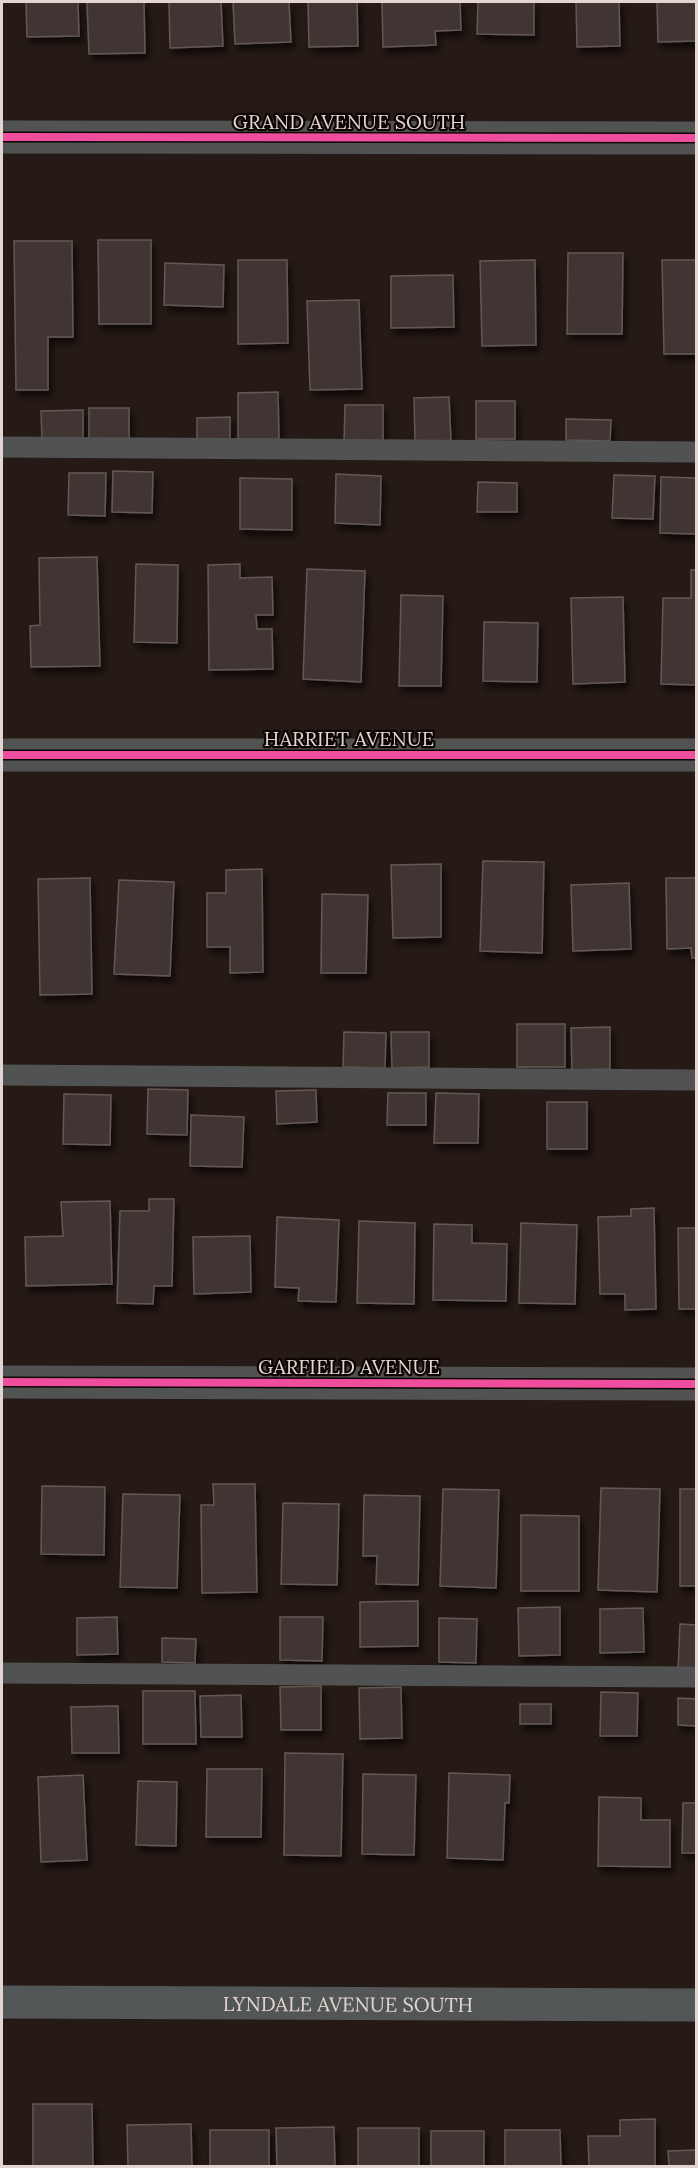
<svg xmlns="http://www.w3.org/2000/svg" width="698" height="2168" font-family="Lora,serif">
<defs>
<filter id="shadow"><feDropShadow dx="3.5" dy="6" stdDeviation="3" flood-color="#0009"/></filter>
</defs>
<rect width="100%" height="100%" fill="#251a15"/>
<g fill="#3f3631" stroke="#635955" stroke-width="1.5" filter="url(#shadow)">
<path d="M26,2h52l1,34 -52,1z"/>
<path d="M87,2h57l1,51 -56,1z"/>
<path d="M169,2h52l2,44 -53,2z"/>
<path d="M233,2h56l2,40 -56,2z"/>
<path d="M308,2h49l1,44 -49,1z"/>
<path d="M382,2h78l1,28 -26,1 1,14 -53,2z"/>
<path d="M478,2h56v33l-57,-1z"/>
<path d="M576,2h43l1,44 -43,1z"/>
<path d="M657,2h39v39l-38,1z"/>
<path d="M98,240h53v84h-52z"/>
<path d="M14,241h58l1,96h-25v53h-32z"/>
<path d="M568,253h55l-1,81h-55z"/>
<path d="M238,260h49l1,83 -50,1z"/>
<path d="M535,260l1,85 -54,1 -2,-85z"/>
<path d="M662,260h34v94h-32z"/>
<path d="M165,263l59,2 -1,42 -59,-2z"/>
<path d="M453,275l1,52 -63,1v-52z"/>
<path d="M359,300l3,89 -52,1 -3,-89z"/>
<path d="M278,392l1,47h-41v-46z"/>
<path d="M449,397l2,44 -36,1 -1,-44z"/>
<rect x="476" y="401" width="39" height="38"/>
<path d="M345,405h38v38l-39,-1z"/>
<rect x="89" y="408" width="40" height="31"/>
<path d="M83,410v29l-41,1 -1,-29z"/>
<path d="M230,417v25l-33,1v-25z"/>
<path d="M566,419l45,1 -1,21 -44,-1z"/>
<path d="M113,471l40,1 -1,41 -40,-1z"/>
<path d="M69,473h37l-1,43 -37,-1z"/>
<path d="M336,474l45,2 -1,49 -45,-2z"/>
<path d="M614,475l41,1 -2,43 -41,-1z"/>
<path d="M661,477l35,1v56l-36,-1z"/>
<path d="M240,478l52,1v51l-52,-1z"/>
<path d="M478,482l39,1v29h-40z"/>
<path d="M97,557l3,109 -69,1 -1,-41 10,-1 -1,-67z"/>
<path d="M136,564l42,1 -1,78 -43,-1z"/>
<path d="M240,564v14l32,-1 1,38h-17l1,14h15l1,40 -64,1 -1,-105z"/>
<path d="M307,569l58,2 -4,111 -58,-3z"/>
<path d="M691,570h5v115l-35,-1 2,-86h28z"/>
<path d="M401,595l42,1 -2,90h-42z"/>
<path d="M623,597l2,85 -52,2 -2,-86z"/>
<path d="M484,622l54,1 -1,59 -54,-1z"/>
<path d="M483,861l61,1 -2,91 -62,-2z"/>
<path d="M441,864v73l-48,1 -2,-73z"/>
<path d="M262,869l1,103 -33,1v-26h-23v-54h19v-23z"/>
<path d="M90,878l2,116 -52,1 -2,-116z"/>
<path d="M666,878h30v80h-4l-1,-10 -24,1z"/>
<path d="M119,880l55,2 -4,94 -56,-2z"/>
<path d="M629,883l2,66 -58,2 -2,-66z"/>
<path d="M322,894l46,1 -2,78h-45z"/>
<rect x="517" y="1024" width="48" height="43"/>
<path d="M610,1027v42l-38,1 -1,-42z"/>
<path d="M344,1032l42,1 -1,35 -42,-1z"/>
<path d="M391,1032h38v35l-37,1z"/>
<path d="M148,1089l40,1 -1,45 -40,-1z"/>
<path d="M316,1090l1,32 -40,2 -1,-33z"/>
<path d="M388,1093h38v32h-39z"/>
<path d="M436,1093l43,1 -1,49h-44z"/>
<path d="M64,1094l47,1 -1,50 -47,-1z"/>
<rect x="547" y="1102" width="40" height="47"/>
<path d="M191,1115l53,2 -2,50 -52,-1z"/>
<path d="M149,1199h25l-2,87h-18l-1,18 -36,-1 3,-92h29z"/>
<path d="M110,1201l2,83 -86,2 -1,-49 38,-1 -2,-34z"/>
<path d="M654,1208l2,101 -31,1v-16h-25l-2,-77 33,-1v-7z"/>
<path d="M277,1217l62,3 -3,82 -38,-1 1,-13 -24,-1z"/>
<path d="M359,1221l56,2 -1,81 -57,-1z"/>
<path d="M521,1223l56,2 -2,79 -56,-1z"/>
<path d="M434,1224l38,1v18l35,1 -1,57 -73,-1z"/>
<path d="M678,1228h18v81h-17z"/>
<path d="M250,1236l1,56 -57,2 -1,-57z"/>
<path d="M213,1484h42l2,108 -55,1 -1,-88h13z"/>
<path d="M42,1486l63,1 -1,68 -63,-1z"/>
<path d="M601,1488l59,1 -3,103 -59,-2z"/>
<path d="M443,1489l56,1 -3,98 -56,-2z"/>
<rect x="680" y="1489" width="16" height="97"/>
<path d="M123,1494l57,1 -3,93 -57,-1z"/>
<path d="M364,1495l56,1 -2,89 -42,-1 1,-28h-14z"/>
<path d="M283,1503l56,1 -2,81 -56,-1z"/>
<path d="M521,1515l58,1v75h-58z"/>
<path d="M418,1601v45l-58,1v-45z"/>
<path d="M560,1607v48l-41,1 -1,-48z"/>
<path d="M643,1608l1,44 -44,1v-44z"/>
<path d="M117,1617l1,37 -41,1v-37z"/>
<path d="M280,1617h43l-1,44 -42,-1z"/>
<path d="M439,1618l38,1 -1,44 -37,-1z"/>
<path d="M680,1624l16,1v46l-18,-1z"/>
<path d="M162,1638l34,1 -1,24 -33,-1z"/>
<path d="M321,1686v44h-40l-1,-43z"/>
<path d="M401,1687l1,51 -42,1 -1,-51z"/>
<path d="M143,1691h52l1,53h-53z"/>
<path d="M601,1692l37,1 -1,43h-37z"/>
<path d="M241,1695l1,42h-41l-1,-41z"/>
<path d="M678,1698l18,1v27l-18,-1z"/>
<rect x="520" y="1704" width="31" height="20"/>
<path d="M118,1706l1,47h-47l-1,-46z"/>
<path d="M285,1753l58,1 -2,102 -57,-1z"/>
<path d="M207,1769h55l-1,68h-55z"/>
<path d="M449,1773l61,2 -1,28h-4l-2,57 -56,-2z"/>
<path d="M363,1774l53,1 -2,80 -52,-1z"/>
<path d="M83,1775l4,85 -46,2 -3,-85z"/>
<path d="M138,1781l39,1 -1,64 -40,-1z"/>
<path d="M599,1797l42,1v22h29v47l-72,-1z"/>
<path d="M683,1803h13v50h-14z"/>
<path d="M33,2104h59l1,62h-60z"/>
<path d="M655,2119v47h-66l-1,-30h32v-16z"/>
<path d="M191,2124l1,42h-64l-1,-41z"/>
<path d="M334,2127l1,39h-58l-1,-38z"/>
<rect x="358" y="2128" width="61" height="38"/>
<rect x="210" y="2130" width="59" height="36"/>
<path d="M505,2130h55l1,36h-56z"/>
<rect x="431" y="2131" width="53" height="35"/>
<path d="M696,2150v16h-27l-1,-15z"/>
</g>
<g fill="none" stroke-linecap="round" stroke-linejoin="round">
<g stroke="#515252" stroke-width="21">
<path d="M2,447l694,5"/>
<path d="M2,1075l694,5"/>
<path d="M2,1673l694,4"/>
</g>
<g stroke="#515252" stroke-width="33">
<path d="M2,137l694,1"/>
<path d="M2,755h694"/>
<path d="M2,1382l694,2"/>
</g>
<path stroke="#535656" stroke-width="33" id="s1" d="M2,2002l694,3"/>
<defs>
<g id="cycleway">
<path d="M2,137l694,1"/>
<path d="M2,755h694"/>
<path d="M2,1382l694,2"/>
</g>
</defs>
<use href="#cycleway" stroke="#0d0503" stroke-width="11"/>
<use href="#cycleway" stroke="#ef4d9e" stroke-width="8"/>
</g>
<g text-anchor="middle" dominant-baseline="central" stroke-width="4.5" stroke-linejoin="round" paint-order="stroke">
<g font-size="20" fill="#e3d5cf" stroke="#0d0503">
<text x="349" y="121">GRAND AVENUE SOUTH</text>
<text x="349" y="738">HARRIET AVENUE</text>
<text x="349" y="1366">GARFIELD AVENUE</text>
<text stroke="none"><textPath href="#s1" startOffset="346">LYNDALE AVENUE SOUTH</textPath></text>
</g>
</g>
<rect width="698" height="2168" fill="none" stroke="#e3d5cf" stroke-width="6"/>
</svg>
